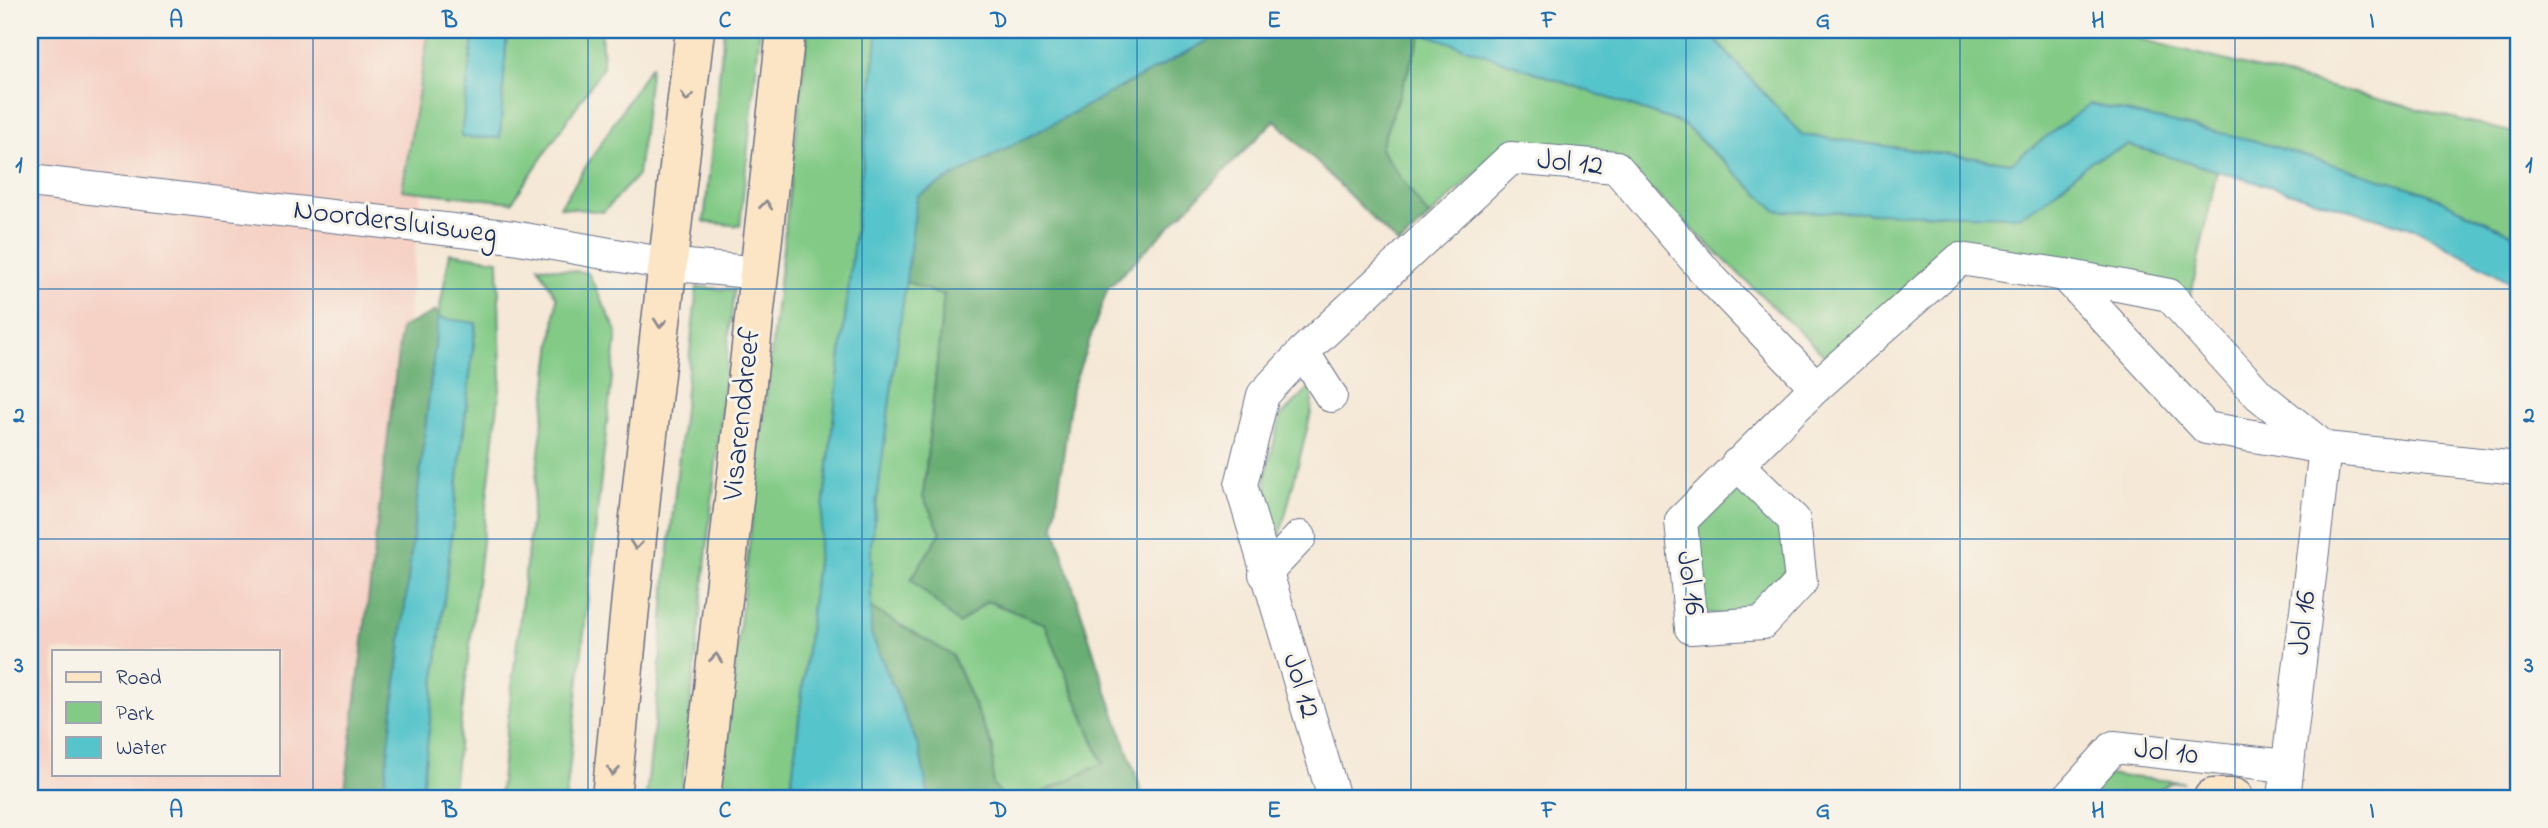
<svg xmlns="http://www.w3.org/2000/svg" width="2548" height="828" font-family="'Indie Flower',sans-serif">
<rect width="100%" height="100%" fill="#f7f3e8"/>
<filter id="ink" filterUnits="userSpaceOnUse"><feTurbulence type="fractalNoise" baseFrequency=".0143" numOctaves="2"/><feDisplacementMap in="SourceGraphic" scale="14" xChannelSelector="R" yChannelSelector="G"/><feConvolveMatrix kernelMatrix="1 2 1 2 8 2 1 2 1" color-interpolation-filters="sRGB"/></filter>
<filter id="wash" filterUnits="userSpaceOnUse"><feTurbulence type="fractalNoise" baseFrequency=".00686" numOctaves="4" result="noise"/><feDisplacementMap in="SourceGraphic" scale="28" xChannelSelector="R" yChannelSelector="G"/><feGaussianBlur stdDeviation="1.57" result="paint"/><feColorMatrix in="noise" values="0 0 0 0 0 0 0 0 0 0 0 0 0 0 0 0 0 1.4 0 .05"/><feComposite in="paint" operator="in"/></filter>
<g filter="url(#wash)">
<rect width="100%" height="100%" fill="#f5e8d6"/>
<path fill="#f6d1c5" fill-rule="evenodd" d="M30,30h409l-83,768h-326zM54,651h224v123h-224z"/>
<g fill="#82ca86" stroke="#4e7c72" stroke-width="2">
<path d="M429,30h45l-13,107 39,1 7,-108h94l2,37 -91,135 -110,-12z"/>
<path d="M724,30h36l-20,196 -36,-4z"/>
<path d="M808,30h70l-88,768h-70z"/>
<path d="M1706,30h398l414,104v103l-94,-45 -334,-88 -78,59 -210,-28z"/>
<path d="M1422,32l261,92 32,31 327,48 50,-43 37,-15 88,26 -26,124 -23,-7 -224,-37 -116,108 -207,-198 -113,-18 -79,74 -49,-68z"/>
<path d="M651,65l-13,110 -35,37 -43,-5z"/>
<path d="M450,253l48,7 3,119 -49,419h-31l55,-474 -38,-6z"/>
<path d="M538,266l50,7 29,59 -51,466h-67l58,-500z"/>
<path d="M905,281l35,14 4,-2 -21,203 18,36 18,91 28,-22 58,23 58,140 -71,34h-27l-12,-13v-37l-41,-93 -81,-47v-64z"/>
<path d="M697,287l37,3 -53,508h-35l13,-119 7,-103z"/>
<path d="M1313,384l-2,29 -36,143 -10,-79 16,-61z"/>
<path d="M1738,488l47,43 1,39 -42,47 -52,-6 -4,-77z"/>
<path d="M2107,775l77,7 -14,1 -28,15h-56z"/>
</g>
<g fill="#69ae73" stroke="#426e68" stroke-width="2">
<path d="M1228,30h186l8,2 -42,116 49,69 -30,28 -124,-125 -167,168 -36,101 -18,137 44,140 46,132h-112l71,-35 -58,-139 -58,-23 -28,23 -48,-45 30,-47 -18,-35 21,-203 -4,1 -35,-14 12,-85z"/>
<path d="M436,311l2,7 -55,480h-39l57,-470z"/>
<path d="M871,608l81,47 41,93v37l12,13h-76l-10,-50 -48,-114z"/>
</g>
<g fill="#56c4cb" stroke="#387a94" stroke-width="2">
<path d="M474,30h33l-7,108 -39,-1z"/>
<path d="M878,30h350l-311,166 -46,348v90l48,114 10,50h-139z"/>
<path d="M1414,30h292l96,105 209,28 79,-59 162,36 172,52 94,45v59l-11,-16 -89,-50 -289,-85 -37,15 -50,43 -22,13 -243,-5 -94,-87z"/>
<path d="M438,318l38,5 -55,475h-38z"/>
</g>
</g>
<g filter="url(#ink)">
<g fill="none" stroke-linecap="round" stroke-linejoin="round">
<defs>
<g id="street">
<path d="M30,181l483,56 154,27 92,9"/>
<path d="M2065,275l104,20 90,100 66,53 -41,350"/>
<path d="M1303,352l28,44"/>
<path d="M1737,464l57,56 7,62 -38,41 -72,5 -10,-107 135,-134 144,-128 105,16 141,153 119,20 193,20"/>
<path d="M1265,574l35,-37"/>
<path d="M1334,798l-93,-313 22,-90 40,-43 208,-194 105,9 94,110 106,110"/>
<path d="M2068,798l46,-51 173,19"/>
</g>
<g id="secondary">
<path d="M611,798l32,-321 52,-447"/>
<path d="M701,798l85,-768"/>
<path d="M2213,798h21"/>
</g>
</defs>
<use href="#street" stroke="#677088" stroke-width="34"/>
<use href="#secondary" stroke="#677088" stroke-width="41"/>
<use href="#street" stroke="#fff" stroke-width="32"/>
<use href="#secondary" stroke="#fce5c4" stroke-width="38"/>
</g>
<defs><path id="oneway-chevron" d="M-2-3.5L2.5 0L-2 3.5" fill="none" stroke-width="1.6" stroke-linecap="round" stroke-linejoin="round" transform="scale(1.75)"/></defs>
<g stroke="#8c8a91">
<use href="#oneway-chevron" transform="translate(687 97) rotate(97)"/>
<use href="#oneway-chevron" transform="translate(766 205) rotate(-84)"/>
<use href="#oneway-chevron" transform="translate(660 323) rotate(96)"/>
<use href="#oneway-chevron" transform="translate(636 545) rotate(96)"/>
<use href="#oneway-chevron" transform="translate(716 658) rotate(-84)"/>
<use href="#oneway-chevron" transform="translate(613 771) rotate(96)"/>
</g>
</g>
<path fill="none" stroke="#1f6fb2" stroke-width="2" stroke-opacity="0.55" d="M313,30v768M588,30v768M862,30v768M1137,30v768M1411,30v768M1686,30v768M1960,30v768M2235,30v768M30,289h2488M30,539h2488"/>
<g text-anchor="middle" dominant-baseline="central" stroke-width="6" stroke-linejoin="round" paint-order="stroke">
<g font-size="30" fill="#1b2f5e" stroke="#f7f3e8">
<text transform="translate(1570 164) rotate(6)">Jol 12</text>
<text transform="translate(395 223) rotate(7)">Noordersluisweg</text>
<text transform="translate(743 414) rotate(-84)">Visarenddreef</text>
<text transform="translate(1689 583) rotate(82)">Jol 16</text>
<text transform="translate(2304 623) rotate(-83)">Jol 16</text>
<text transform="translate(1300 686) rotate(73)">Jol 12</text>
<text transform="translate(2166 753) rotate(6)">Jol 10</text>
</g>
</g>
<rect width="2548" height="828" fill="none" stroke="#f7f3e8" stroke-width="77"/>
<rect x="52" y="650" width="228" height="126" fill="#f7f3e8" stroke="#9fa5b1" stroke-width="2"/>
<rect x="66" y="672" width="35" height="10" fill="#fce5c4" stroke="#9fa5b1" stroke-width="2"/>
<text x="116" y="684" font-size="21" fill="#1b2f5e">Road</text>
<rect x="66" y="702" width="35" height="21" fill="#82ca86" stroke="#9fa5b1" stroke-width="2"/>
<text x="116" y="720" font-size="21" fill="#1b2f5e">Park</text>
<rect x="66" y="737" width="35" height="21" fill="#56c4cb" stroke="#9fa5b1" stroke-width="2"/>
<text x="116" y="754" font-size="21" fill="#1b2f5e">Water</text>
<rect x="38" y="38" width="2472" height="752" fill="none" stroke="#1f6fb2" stroke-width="2.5"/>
<g font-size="23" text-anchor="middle" font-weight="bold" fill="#1f6fb2">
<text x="176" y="27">A</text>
<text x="450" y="27">B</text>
<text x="725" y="27">C</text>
<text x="999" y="27">D</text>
<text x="1274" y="27">E</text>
<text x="1549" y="27">F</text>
<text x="1823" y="27">G</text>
<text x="2098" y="27">H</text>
<text x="2372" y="27">I</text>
<text x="19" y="172">1</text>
<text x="2529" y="172">1</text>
<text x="19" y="422">2</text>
<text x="2529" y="422">2</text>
<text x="19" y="672">3</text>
<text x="2529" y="672">3</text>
<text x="176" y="817">A</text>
<text x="450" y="817">B</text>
<text x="725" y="817">C</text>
<text x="999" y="817">D</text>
<text x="1274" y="817">E</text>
<text x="1549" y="817">F</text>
<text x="1823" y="817">G</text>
<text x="2098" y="817">H</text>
<text x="2372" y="817">I</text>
</g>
</svg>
